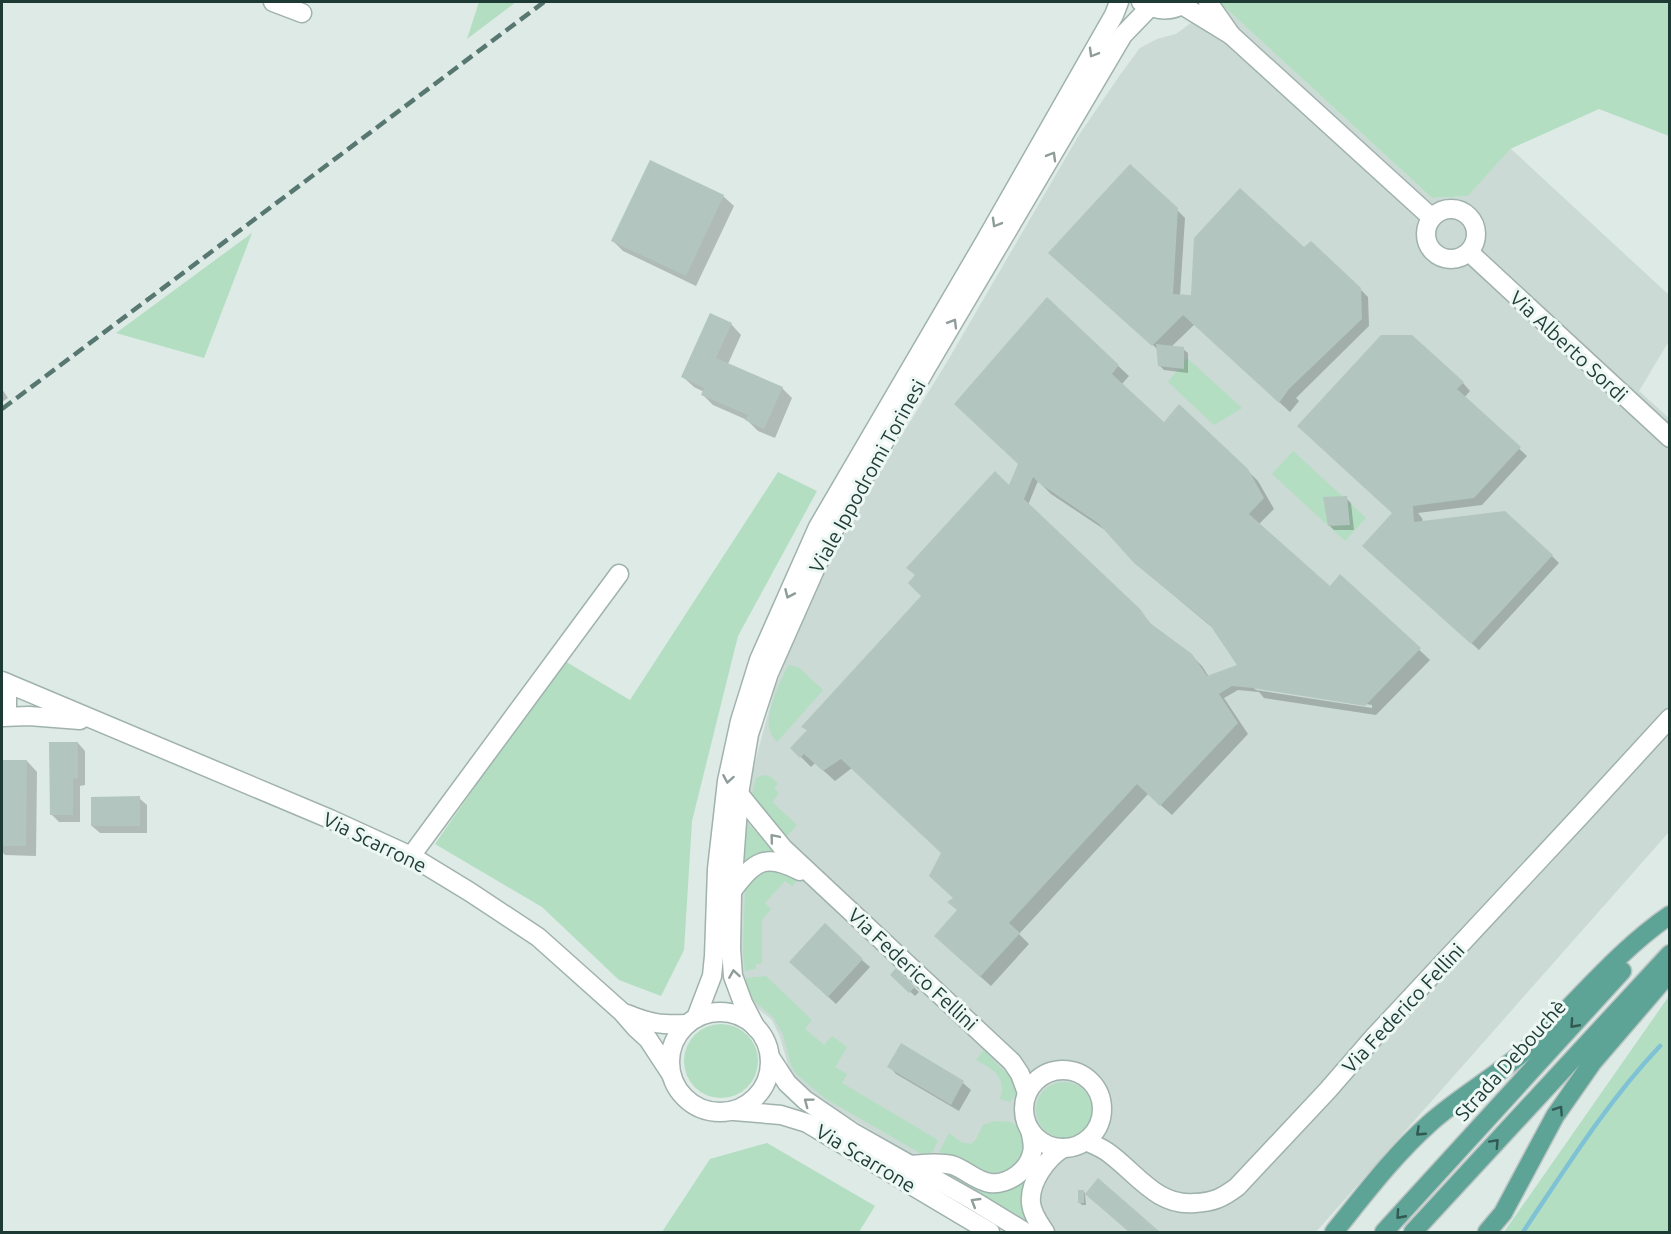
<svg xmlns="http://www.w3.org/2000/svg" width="1671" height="1234" font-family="Ubuntu,sans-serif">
<rect width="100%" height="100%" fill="#ddeae5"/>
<path fill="#cbdad4" d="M1219,2l213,196 36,-2 42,-48 159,147v46l-30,50 30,27v414l-353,400h-275l-212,-127 -18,-12 -20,-18 -11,-38 -8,-17 -22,-18 -7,-18 -3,-31 1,-92 7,-72 26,-98 47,-125 126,-204 132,-227 41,-60 20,-27 17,-9 19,-5z"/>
<g fill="#b3dec2">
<path d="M479,2h37l-49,37z"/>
<path d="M1219,2h450v134l-70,-27 -89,40 -42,47 -36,2z"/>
<path d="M252,233l-48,125 -88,-25z"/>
<path d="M1187,358l55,50 -28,17 -46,-43z"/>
<path d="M1293,451l73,67 -21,23 -73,-67z"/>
<path d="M778,472l39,19 -79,145 -46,185 -8,129 -23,46 -42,-16 -77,-73 -107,-63 128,-184 67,40z"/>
<path d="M789,665l9,2 25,23 -46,52c-2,-3 -5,-5 -6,-8 -8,-17 9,-54 18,-69z"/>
<path d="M765,775l6,2 7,7 -4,4 5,5 -7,9 25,23 -11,12 -18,-17 -12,-17 -4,-9 4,-16z"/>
<path d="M746,822l11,11 8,5 11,15h-19l-14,9z"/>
<path d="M774,870l11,2 13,8 -6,6 -7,-5 -20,22 6,6 -9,11v43l-6,1 -1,5 -10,2 -2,-18 2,-62 10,-14 9,-5z"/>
<path d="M766,976l46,44 -7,9 19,16 8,-9 15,11 -12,20 12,7 -5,9 96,57 -6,13h-12l-94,-54 -24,-20 -7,-7 -4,-8 -8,-29 -9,-17 -20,-17 -8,-18v-5z"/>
<path d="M1669,996v236h-165z"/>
<circle cx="721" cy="1061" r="37"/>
<path d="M984,1050c5,5 9,10 14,15 11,11 27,21 12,37l-10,-3c7,-23 -7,-30 -24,-39z"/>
<circle cx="1064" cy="1110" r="28"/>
<path d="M995,1121l16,1 12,9 4,14 -6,16 -12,9 -17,3 -22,-9 -15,-8 -16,-4 10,-19 12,9 10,2 5,-5 7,-14z"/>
<path d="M767,1143l108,63 -16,26h-197l48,-73z"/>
<path d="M1033,1166l-2,57 -86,-51 6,-2 29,16z"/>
</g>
<g fill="#0003" fill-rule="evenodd">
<path d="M723,196l11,10 -38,80 -73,-35 -10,-10z"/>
<path d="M1177,210l8,8 -5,78h10l114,-47 56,40 8,8 1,29 -73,72 3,3 -9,11 -95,-88 -24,23 12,2 5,4v20l-24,-3 -5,-5 -1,-15 -6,-6z"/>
<path d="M1047,300l82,76 -8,9 43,40 83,45 11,11 16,28 -16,16 73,64 10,-13 89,84 -54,55 -112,-17 -5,-6 -21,-2 -14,8 24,36 -76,81 -24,-21 -129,140 10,10 -38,42 -45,-40 13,-35 -17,-58 -90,-85 -17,13 -20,-18 -4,4 -19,-19 16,-17 -4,-4 119,-131 91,-104zM1038,481l13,13 57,38 39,41 67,56 25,36 -30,12 -7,-11 -11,-11 -36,-26 -16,-19 -111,-105zM1252,686l120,19v3l-116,-18z"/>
<path d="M731,324l10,11 -13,29 54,24 10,10 -17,40 -17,-7 -11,-11 -34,-15 -10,-10 1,-3 -10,-5 -11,-10z"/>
<path d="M1463,383l7,8 -6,7 63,58 -45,49 -64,8 4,5 1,4 129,34 7,7 -80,87 -93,-85 8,-51 -85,-78z"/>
<path d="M2,389l6,9 -6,4z"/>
<path d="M1346,498l5,5 3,27h-20l-5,-5z"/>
<path d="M78,743l7,8v34l-5,1v36h-21l-8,-8z"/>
<path d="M2,761h25l10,11 -1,84 -31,-1 -3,-3z"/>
<path d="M139,798l8,7v28h-47l-8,-7z"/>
<path d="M862,960l8,7 -34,37 -37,-34z"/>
<path d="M896,970l23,22 -4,4 -23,-21z"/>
<path d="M901,1045l62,38 8,7 -12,21 -63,-37 -7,-8z"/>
<path d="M1083,1191l2,2 1,12h-4l-2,-2z"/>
</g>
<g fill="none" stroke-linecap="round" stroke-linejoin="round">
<path stroke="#7fc2d5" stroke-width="4.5" d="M1523,1232c43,-64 84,-130 137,-186"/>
</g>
<g fill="#b2c5be" fill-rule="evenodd">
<path d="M650,160l74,35 -38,81 -75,-35z"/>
<path d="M1130,164l48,44 -5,86 18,1 3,-57 46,-50 64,59 7,-6 50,47 1,31 -73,70 -10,14 -96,-88 -31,31 -104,-93z"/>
<path d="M1047,297l72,68 -7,9 52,48 15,-18 69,65 16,29 -15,16 81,72 10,-12 81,74 -56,58 -113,-18 -20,-2 -13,8 19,29 -78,83 -23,-22 -128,139 11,10 -40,44 -46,-41 23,-26 -10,-8 6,-4 -24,-22 12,-23 -100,-94 -18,12 -19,-17 -4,4 -10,-10 17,-18 -6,-3 120,-131 -13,-13 7,-8 -9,-7 89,-97 14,14 9,-21 -64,-60zM1033,477l6,6 60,41 35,39 76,62 27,40 -30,11 -15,-22 -42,-31 -10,-14 -116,-110z"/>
<path d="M710,313l22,10 -16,35 67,29 -19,42 -19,-9 3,-5 -47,-20 3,-7 -23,-11z"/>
<path d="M1381,335h31l52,47 -7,7 64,58 -47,51 -61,8 1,16 91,-11 48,44 -82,89 -109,-98 30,-33 -95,-87z"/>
<path d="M1156,344l28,3v22l-26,-3z"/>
<path d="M1347,496l3,29 -22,1 -5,-29z"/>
<path d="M49,742h29v36l-5,1v36h-23z"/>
<path d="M2,760h25l-1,86h-24z"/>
<path d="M140,796v30h-49v-29z"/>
<path d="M825,923l38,36 -35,38 -39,-35z"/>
<path d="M896,968l19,19 -6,6 -19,-18z"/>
<path d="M901,1043l63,38 -13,24 -64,-38z"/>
<path d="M1098,1178l62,54h-31l-44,-38z"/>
<rect x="1078" y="1190" width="6" height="13"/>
</g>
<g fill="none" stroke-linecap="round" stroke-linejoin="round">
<defs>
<g id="minor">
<path d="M273,2l29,11"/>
<path d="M1141,2c15,9 31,11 45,0"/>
<path d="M1182,5l49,30 -23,-33"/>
<path d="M1231,35l201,183"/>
<circle cx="1451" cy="234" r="25"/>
<path d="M1469,252l201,186"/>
<path d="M2,681l328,138 81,37 59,36 68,45 84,75 14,16 12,11 23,35"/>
<path d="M2,717l27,-1 51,4"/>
<path d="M2,717l5,-11v-23"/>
<path d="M739,794l44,54 229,214 8,12 7,19"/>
<path d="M411,856l208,-282"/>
<path d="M732,891c22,-29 32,-39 68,-20"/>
<circle cx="720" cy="1062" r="50"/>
<path d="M627,1014c24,10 34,11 60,10"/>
<path d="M696,1018l16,-42 2,-20 3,-87 10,-88 13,-60 19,-61 59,-133 166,-284 130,-228 5,-13"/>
<path d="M756,1028l-13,-25 -10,-27 -2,-27 1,-58 7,-97 10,-60 20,-61 59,-133 100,-175 195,-330 27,-28"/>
<path d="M770,1057l17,26 18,17 47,32 122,69 51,31"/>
<circle cx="1063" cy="1109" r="39"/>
<path d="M734,1111l47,4 26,8 183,109"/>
<path d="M1086,1141c8,4 17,7 24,13 27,20 48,53 85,49 19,-1 27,-5 42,-16l91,-97 46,-53 208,-223 88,-96"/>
<path d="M910,1165c14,-1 28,-3 42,0 13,4 24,16 38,18 18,2 38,-12 42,-30 2,-7 0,-15 -2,-23"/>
<path d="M1045,1232c-6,-9 -13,-18 -14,-29 -2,-21 16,-45 32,-55"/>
</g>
<g id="major">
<path d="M1334,1232c30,-37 59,-76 96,-109 30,-27 67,-47 97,-74 48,-44 89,-97 143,-134"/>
<path d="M1384,1232l238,-261"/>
<path d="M1413,1232l257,-278"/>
<path d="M1487,1232l16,-19 52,-97 37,-53 78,-91"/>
</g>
</defs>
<use href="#minor" stroke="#a0b2ad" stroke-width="21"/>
<use href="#major" stroke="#bbc4c2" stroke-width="21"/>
<use href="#minor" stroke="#fff" stroke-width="18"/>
<use href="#major" stroke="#5da396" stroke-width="18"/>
<path stroke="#577770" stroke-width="4.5" stroke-dasharray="12 6" stroke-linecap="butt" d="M2,409l542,-407"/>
</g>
<defs><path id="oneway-chevron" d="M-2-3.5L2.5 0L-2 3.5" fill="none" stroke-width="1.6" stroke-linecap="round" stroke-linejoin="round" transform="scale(1.5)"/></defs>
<g stroke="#8e9c9a">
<use href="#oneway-chevron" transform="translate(1093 53) rotate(120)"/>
<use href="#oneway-chevron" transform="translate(1052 156) rotate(-60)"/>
<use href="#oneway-chevron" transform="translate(996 223) rotate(120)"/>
<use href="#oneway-chevron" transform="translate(953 323) rotate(-59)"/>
<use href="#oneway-chevron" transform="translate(789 594) rotate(114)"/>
<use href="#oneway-chevron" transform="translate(728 779) rotate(100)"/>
<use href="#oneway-chevron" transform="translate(774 838) rotate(-130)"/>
<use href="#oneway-chevron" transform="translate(734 974) rotate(-99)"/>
<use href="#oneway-chevron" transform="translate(808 1102) rotate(-143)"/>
<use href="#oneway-chevron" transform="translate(975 1202) rotate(-149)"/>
</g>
<g stroke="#305a52">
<use href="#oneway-chevron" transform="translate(1574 1024) rotate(132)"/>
<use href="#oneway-chevron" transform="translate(1559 1110) rotate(-56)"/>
<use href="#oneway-chevron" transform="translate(1420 1132) rotate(137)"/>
<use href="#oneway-chevron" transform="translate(1495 1143) rotate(-47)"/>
<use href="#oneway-chevron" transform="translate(1400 1215) rotate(132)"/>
</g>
<g text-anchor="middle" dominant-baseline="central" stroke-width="6" stroke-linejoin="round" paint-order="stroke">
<g font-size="20" fill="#1d3a35" stroke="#edf7f3">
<text transform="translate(1569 346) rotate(43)">Via Alberto Sordi</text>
<text transform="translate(867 476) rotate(-61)">Viale Ippodromi Torinesi</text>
<text transform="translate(375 842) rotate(26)">Via Scarrone</text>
<text transform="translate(913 969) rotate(43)">Via Federico Fellini</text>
<text transform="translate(1403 1008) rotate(-47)">Via Federico Fellini</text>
<text transform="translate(1510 1060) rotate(-48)">Strada Debouchè</text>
<text transform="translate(866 1158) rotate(31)">Via Scarrone</text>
</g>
</g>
<rect width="1671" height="1234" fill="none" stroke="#1d3a35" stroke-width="6"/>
</svg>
